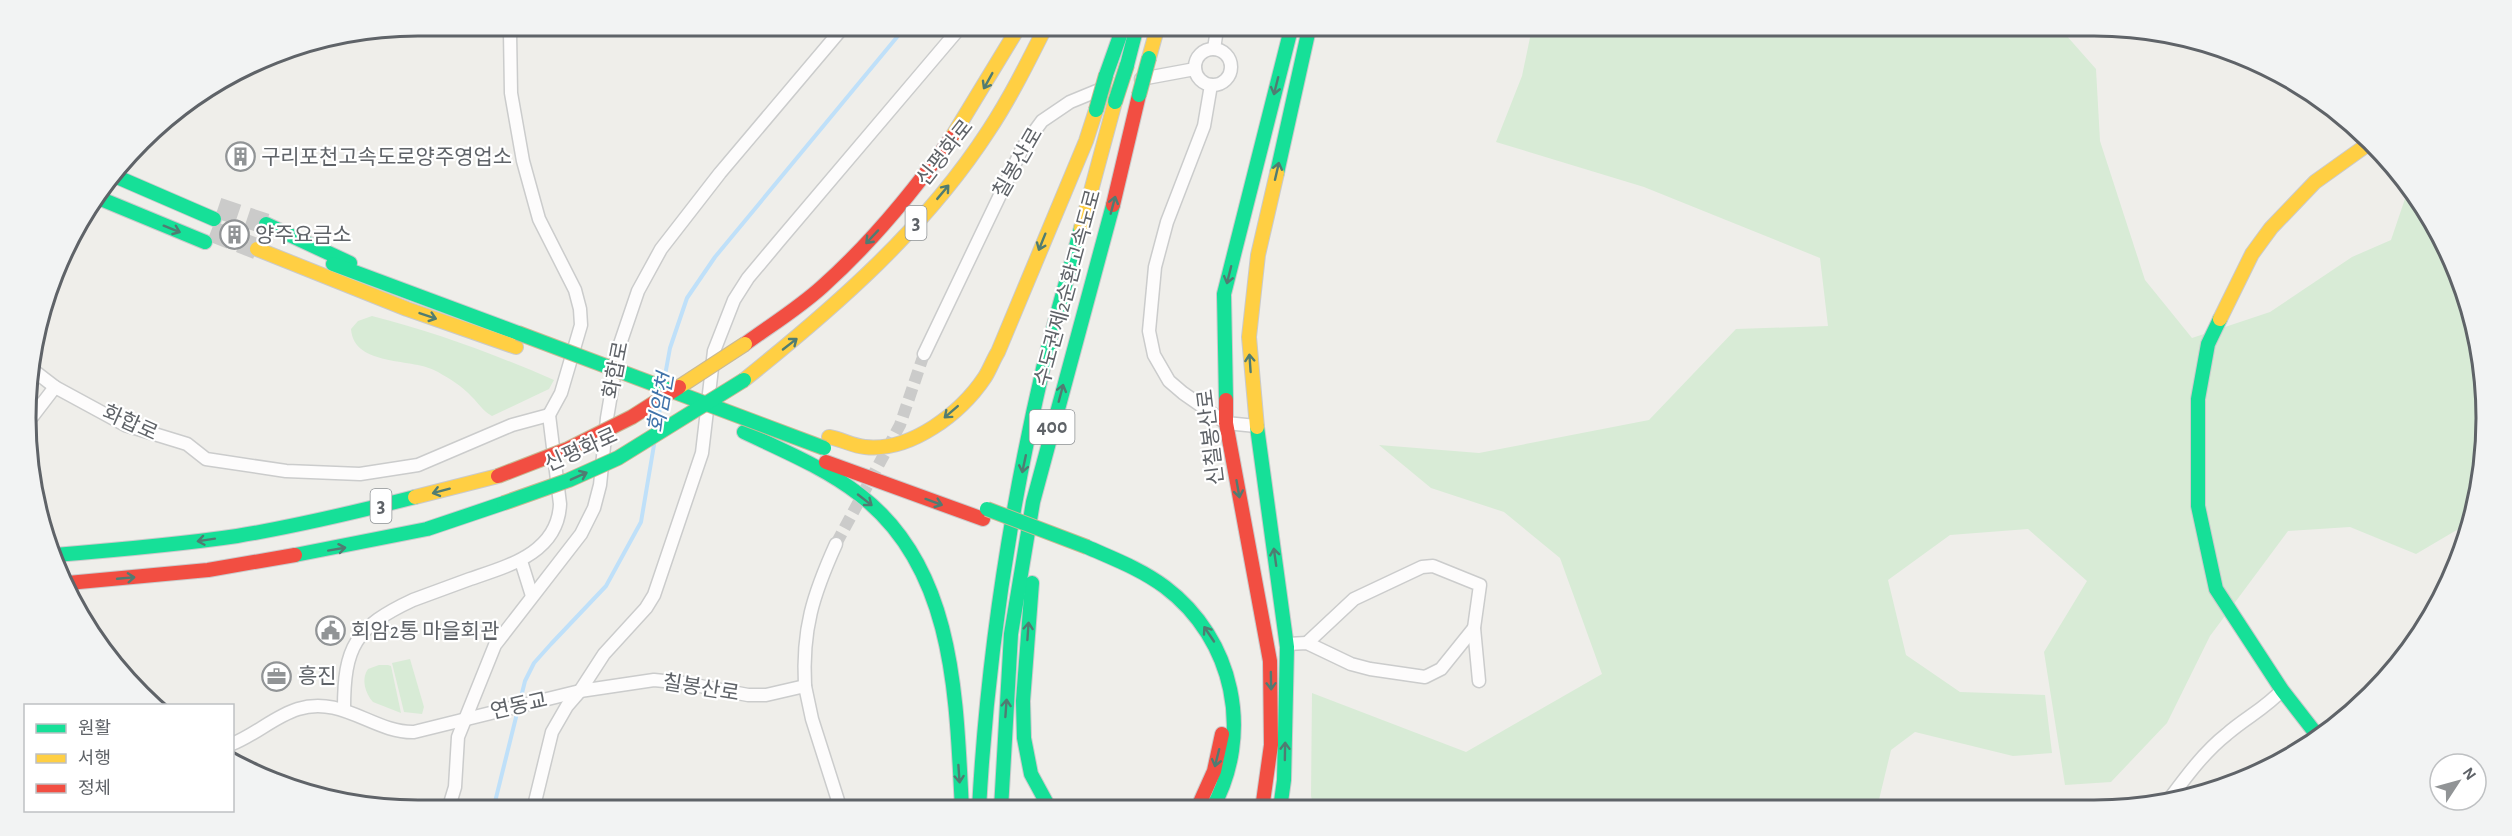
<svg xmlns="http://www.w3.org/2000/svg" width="2512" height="836" font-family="'Alegreya Sans','Noto Sans KR',sans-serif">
<rect width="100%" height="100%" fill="#efeeea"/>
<g fill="#d8ebd6">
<path d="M2058,26l38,43 4,72 45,139 47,58 78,-26 82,-55 39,-17 18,-53 25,34 32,71 17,74 3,77 -14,78 -56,33 -66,-27 -62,4 -78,105 -43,87 -56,59 -46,3 -21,-133 43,-71 -59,-52 -78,6 -62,45 18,75 54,37 85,3 7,58 -39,3 -98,-24 -24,18 -14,58 -563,1 -3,-13 1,-103 154,59 136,-78 -42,-116 -56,-46 -73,-24 -52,-43 100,8 170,-33 87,-91 92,-3 -8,-68 -176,-71 -148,-45 26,-66 10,-48z"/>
<path d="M372,316c63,16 122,38 182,64l-5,9 -57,27c-9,-5 -13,-12 -20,-19 -10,-11 -22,-18 -34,-25 -24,-15 -84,-4 -87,-43l7,-8z"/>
<path d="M410,659l14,48 -2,7 -18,-2 -12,-49z"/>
<path d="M388,665l3,1 10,47 -28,-11c-8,-9 -12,-23 -5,-33l11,-4z"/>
</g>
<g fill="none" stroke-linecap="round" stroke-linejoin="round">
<g stroke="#bfe0f9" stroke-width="4">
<path d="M664,381l6,-33 17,-50 28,-41 187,-226"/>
<path d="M657,425l3,-16"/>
<path d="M493,810l32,-129 9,-18 17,-19 55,-58 35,-64 13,-77"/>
</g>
<path stroke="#cbcbca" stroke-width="12" stroke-dasharray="12 6" stroke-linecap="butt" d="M836,544l64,-119 24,-71"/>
<g stroke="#cbcbca" stroke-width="21" stroke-dasharray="21 10" stroke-linecap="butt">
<path d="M218,208l48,16"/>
<path d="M211,231l46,18"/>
</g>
<defs>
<g id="street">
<path d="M510,32l1,61 12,68 16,58 36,71 5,19 1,16 -20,68 -12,22"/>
<path d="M1214,49l3,-20"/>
<circle cx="1213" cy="67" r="18"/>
<path d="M1141,79l54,-10"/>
<path d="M1211,85l-7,41 -37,96 -12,45 -6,64 5,24 15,26 14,12 43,30 30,3"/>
<path d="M924,354l99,-207 19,-26 28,-19 34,-14"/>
<path d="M29,367l26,20 70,38 62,19 19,15 80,12 74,3 58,-9 94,-40 37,-10"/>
<path d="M32,417l23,-30"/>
<path d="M521,561l11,35"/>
<path d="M1307,643l47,-44 68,-32 11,-1 47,19 -6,43 5,53"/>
<path d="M1287,644l20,-1 44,21 19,5 55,8 16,-8 33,-41"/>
<path d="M805,686c-3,-57 8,-91 31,-142"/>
<path d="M344,709c0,-62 11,-82 69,-109 19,-7 38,-14 57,-21 38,-13 88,-26 90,-75l-11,-89"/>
<path d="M232,744c23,-9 43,-28 66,-35 44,-14 76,24 116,23l166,-41 74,-11 30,3 64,12h18l39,-9 7,33 29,91"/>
<path d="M2168,801c17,-23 36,-49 59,-67 18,-16 39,-26 55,-44"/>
<path d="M448,810l7,-23 3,-50 37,-92 86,-111 13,-26 6,-23 7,-67 12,-71 19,-56 23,-42 59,-76 120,-142"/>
<path d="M533,810l19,-78 15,-26 13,-15 24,-37 42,-46 8,-13 48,-142 12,-102 20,-51 14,-22 31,-37 179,-211"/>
</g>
<g id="fast">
<path d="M1127,65l9,-35"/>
<path d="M1106,75l16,-45"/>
<path d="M1277,173l32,-144"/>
<path d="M117,177l97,42"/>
<path d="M101,199l104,43"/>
<path d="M266,224l84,39"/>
<path d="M333,264l185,69"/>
<path d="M2220,319l-12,25 -10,55v107l18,83 66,101 35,45"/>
<path d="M1226,400l-2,-106 67,-265"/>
<path d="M1257,427l30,220 -3,133 -4,29"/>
<path d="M744,432c40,19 81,36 116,63 96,74 96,204 102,314"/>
<path d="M1087,547c27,12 54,22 78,40 69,52 89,147 47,222"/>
<path d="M55,555c61,-5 121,-10 182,-19 60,-10 119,-24 178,-39"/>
<path d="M295,555l132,-26 77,-26"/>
<path d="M1032,583l-9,118 1,37 7,36 19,35"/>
<path d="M979,809c8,-150 31,-299 65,-445 11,-45 25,-91 37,-136"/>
<path d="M1001,809l10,-175 22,-132 80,-297"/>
</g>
<g id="slow">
<path d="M1149,58l8,-29"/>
<path d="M952,137l65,-107"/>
<path d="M1081,228l34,-126"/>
<path d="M257,249l150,60 109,38"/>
<path d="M2220,319l32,-65 19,-26 44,-46 56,-40"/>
<path d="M744,380c91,-73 181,-151 245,-250 21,-32 38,-66 55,-100"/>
<path d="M1257,427l-8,-90 9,-82 19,-82"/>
<path d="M829,437c12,2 24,9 36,10 46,5 96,-34 120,-70 5,-8 8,-17 13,-25l88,-211 10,-31"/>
<path d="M415,497l83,-21"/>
</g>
<g id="jam">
<path d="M1113,205l26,-110"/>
<path d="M745,344c26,-19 54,-36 78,-58 49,-44 91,-95 129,-149"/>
<path d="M1226,400v23l44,238 1,84 -9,64"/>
<path d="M826,462l157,57"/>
<path d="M68,583l140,-13 87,-15"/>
<path d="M1197,809l17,-38 8,-37"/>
</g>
</defs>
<use href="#street" stroke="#cbcccc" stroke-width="15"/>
<use href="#fast" stroke="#cacacb" stroke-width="16"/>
<use href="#slow" stroke="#cacacb" stroke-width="16"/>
<use href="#jam" stroke="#cacacb" stroke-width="16"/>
<use href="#street" stroke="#fdfcfc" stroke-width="12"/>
<use href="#fast" stroke="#16e098" stroke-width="14"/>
<use href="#slow" stroke="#ffcf43" stroke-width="14"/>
<use href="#jam" stroke="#f24e42" stroke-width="14"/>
<defs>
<g id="fast-bridge">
<path d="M1139,95l10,-37"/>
<path d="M1115,102l12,-37"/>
<path d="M1096,110l10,-35"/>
<path d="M518,333l306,115"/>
<path d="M504,503l65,-23 49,-22 126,-78"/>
<path d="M987,509l100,38"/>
</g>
<path id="slow-bridge" d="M679,387l66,-43"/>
<path id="jam-bridge" d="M498,476l70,-27 64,-32 47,-30"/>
</defs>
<use href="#fast-bridge" stroke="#c8b996" stroke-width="16" stroke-linecap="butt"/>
<use href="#slow-bridge" stroke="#c8b996" stroke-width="16" stroke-linecap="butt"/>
<use href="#jam-bridge" stroke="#c8b996" stroke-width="16" stroke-linecap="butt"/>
<use href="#fast-bridge" stroke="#16e098" stroke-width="14"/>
<use href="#slow-bridge" stroke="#ffcf43" stroke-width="14"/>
<use href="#jam-bridge" stroke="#f24e42" stroke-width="14"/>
</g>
<defs><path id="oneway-shaft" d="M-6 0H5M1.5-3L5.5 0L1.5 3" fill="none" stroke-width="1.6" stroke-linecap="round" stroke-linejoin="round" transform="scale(1.5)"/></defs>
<g stroke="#507c72">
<use href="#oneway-shaft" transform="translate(988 81) rotate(119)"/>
<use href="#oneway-shaft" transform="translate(1276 86) rotate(104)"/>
<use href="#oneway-shaft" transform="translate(1277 171) rotate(-77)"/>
<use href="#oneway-shaft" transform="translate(943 192) rotate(-50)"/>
<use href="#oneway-shaft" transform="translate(1113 205) rotate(-75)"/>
<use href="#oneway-shaft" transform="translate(172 229) rotate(22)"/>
<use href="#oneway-shaft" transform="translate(872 237) rotate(133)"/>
<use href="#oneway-shaft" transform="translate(1042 242) rotate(112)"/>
<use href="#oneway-shaft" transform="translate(1229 275) rotate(104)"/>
<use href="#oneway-shaft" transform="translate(428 316) rotate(19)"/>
<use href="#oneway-shaft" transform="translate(790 344) rotate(-38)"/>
<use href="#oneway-shaft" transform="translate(1250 363) rotate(-94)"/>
<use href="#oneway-shaft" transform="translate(1061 393) rotate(-75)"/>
<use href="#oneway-shaft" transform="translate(951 412) rotate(139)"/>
<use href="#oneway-shaft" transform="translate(1024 464) rotate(102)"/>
<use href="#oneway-shaft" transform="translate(579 476) rotate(-24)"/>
<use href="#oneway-shaft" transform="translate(1238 489) rotate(80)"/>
<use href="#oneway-shaft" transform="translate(441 491) rotate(165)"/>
<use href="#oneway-shaft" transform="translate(865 500) rotate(38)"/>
<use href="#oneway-shaft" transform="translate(934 502) rotate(20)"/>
<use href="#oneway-shaft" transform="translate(206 540) rotate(171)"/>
<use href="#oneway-shaft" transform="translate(337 549) rotate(-10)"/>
<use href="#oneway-shaft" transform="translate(1275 557) rotate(-98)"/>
<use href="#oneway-shaft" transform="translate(126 578) rotate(-5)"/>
<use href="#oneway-shaft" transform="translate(1028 631) rotate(-86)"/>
<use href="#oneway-shaft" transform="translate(1209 634) rotate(-124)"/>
<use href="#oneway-shaft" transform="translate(1271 681) rotate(89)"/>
<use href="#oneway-shaft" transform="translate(1006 708) rotate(-86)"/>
<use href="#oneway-shaft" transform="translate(1285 751) rotate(-89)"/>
<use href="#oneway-shaft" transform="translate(1217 758) rotate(104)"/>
<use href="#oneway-shaft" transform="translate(959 774) rotate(86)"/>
</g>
<defs>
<symbol id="building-ring" viewBox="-11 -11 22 22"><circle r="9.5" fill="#fff" stroke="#919496" stroke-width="1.5"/><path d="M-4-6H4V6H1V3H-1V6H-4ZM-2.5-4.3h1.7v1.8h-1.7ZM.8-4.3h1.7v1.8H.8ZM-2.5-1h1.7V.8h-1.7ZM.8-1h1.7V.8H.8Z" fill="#919496"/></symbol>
<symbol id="civic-ring" viewBox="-11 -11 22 22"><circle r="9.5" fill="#fff" stroke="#919496" stroke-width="1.5"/><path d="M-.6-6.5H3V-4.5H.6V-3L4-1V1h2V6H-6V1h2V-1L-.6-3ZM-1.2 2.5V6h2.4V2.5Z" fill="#919496"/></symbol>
<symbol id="office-ring" viewBox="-11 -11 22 22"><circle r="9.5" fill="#fff" stroke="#919496" stroke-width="1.5"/><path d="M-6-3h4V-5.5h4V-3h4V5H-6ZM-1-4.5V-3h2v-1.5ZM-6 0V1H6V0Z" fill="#919496"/></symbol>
</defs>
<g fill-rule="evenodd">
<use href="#building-ring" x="224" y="140" width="33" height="33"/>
<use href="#building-ring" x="218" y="218" width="33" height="33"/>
<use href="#civic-ring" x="314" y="614" width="33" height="33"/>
<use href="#office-ring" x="260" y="660" width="33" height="33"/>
</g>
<g text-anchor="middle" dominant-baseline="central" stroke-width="4.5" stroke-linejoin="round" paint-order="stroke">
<g fill="#fff" stroke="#8f9295" stroke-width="1.5">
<rect x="905.5" y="206" width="21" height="34" rx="4.5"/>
<rect x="1029.5" y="410" width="45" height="34" rx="4.5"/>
<rect x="370.5" y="489" width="21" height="34" rx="4.5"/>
</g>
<g font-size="20" font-weight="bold" fill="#5f6368">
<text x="916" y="223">3</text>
<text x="1052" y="427">400</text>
<text x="381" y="506">3</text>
</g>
<g font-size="21" fill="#5f6368" stroke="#fff">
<text transform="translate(945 153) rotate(-52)">신평화로</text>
<text transform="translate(1018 163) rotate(-60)">칠봉산로</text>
<text transform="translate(1068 288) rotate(-75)">수도권제2순환고속도로</text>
<text transform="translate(616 370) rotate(-79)">화합로</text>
<text transform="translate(130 423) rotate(24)">화합로</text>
<text transform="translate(1211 437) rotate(-97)">신칠봉산로</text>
<text transform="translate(581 450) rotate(-24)">신평화로</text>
<text transform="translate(701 688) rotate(9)">칠봉산로</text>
<text transform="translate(519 706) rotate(-13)">연동교</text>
</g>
<g font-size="21" fill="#5f6368" stroke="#fff" text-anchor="start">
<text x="261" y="157">구리포천고속도로양주영업소</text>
<text x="255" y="235">양주요금소</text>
<text x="351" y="631">회암2통 마을회관</text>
<text x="298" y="676">흥진</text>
</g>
<g font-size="22" font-style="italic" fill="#4174aa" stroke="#fff">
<text transform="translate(661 403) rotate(-80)">회암천</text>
</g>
</g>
<path d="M0 0H2512V836H0ZM418 36H2094A382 382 0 0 1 2476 418V418A382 382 0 0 1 2094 800H418A382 382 0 0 1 36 418V418A382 382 0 0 1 418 36Z" fill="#f2f3f3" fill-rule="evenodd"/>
<path fill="none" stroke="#5f6368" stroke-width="3" d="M418 36H2094A382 382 0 0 1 2476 418V418A382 382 0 0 1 2094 800H418A382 382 0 0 1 36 418V418A382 382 0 0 1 418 36Z"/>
<rect x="24" y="704" width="210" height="108" fill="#ffffff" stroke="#bfc1c3" stroke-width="1.5"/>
<rect x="36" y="724" width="30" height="9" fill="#16e098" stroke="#bfc1c3" stroke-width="1.5"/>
<text x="78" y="734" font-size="18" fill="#5f6368">원활</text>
<rect x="36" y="754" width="30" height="9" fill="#ffcf43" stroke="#bfc1c3" stroke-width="1.5"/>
<text x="78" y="764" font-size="18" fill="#5f6368">서행</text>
<rect x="36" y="784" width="30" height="9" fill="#f24e42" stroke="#bfc1c3" stroke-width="1.5"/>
<text x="78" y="794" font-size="18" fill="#5f6368">정체</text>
<g transform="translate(2458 782) rotate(54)"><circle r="28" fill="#ffffff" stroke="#bfc1c3" stroke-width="1.5"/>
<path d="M0-4.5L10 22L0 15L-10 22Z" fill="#919496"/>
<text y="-9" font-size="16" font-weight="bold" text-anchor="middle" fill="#5f6368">N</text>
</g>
</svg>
